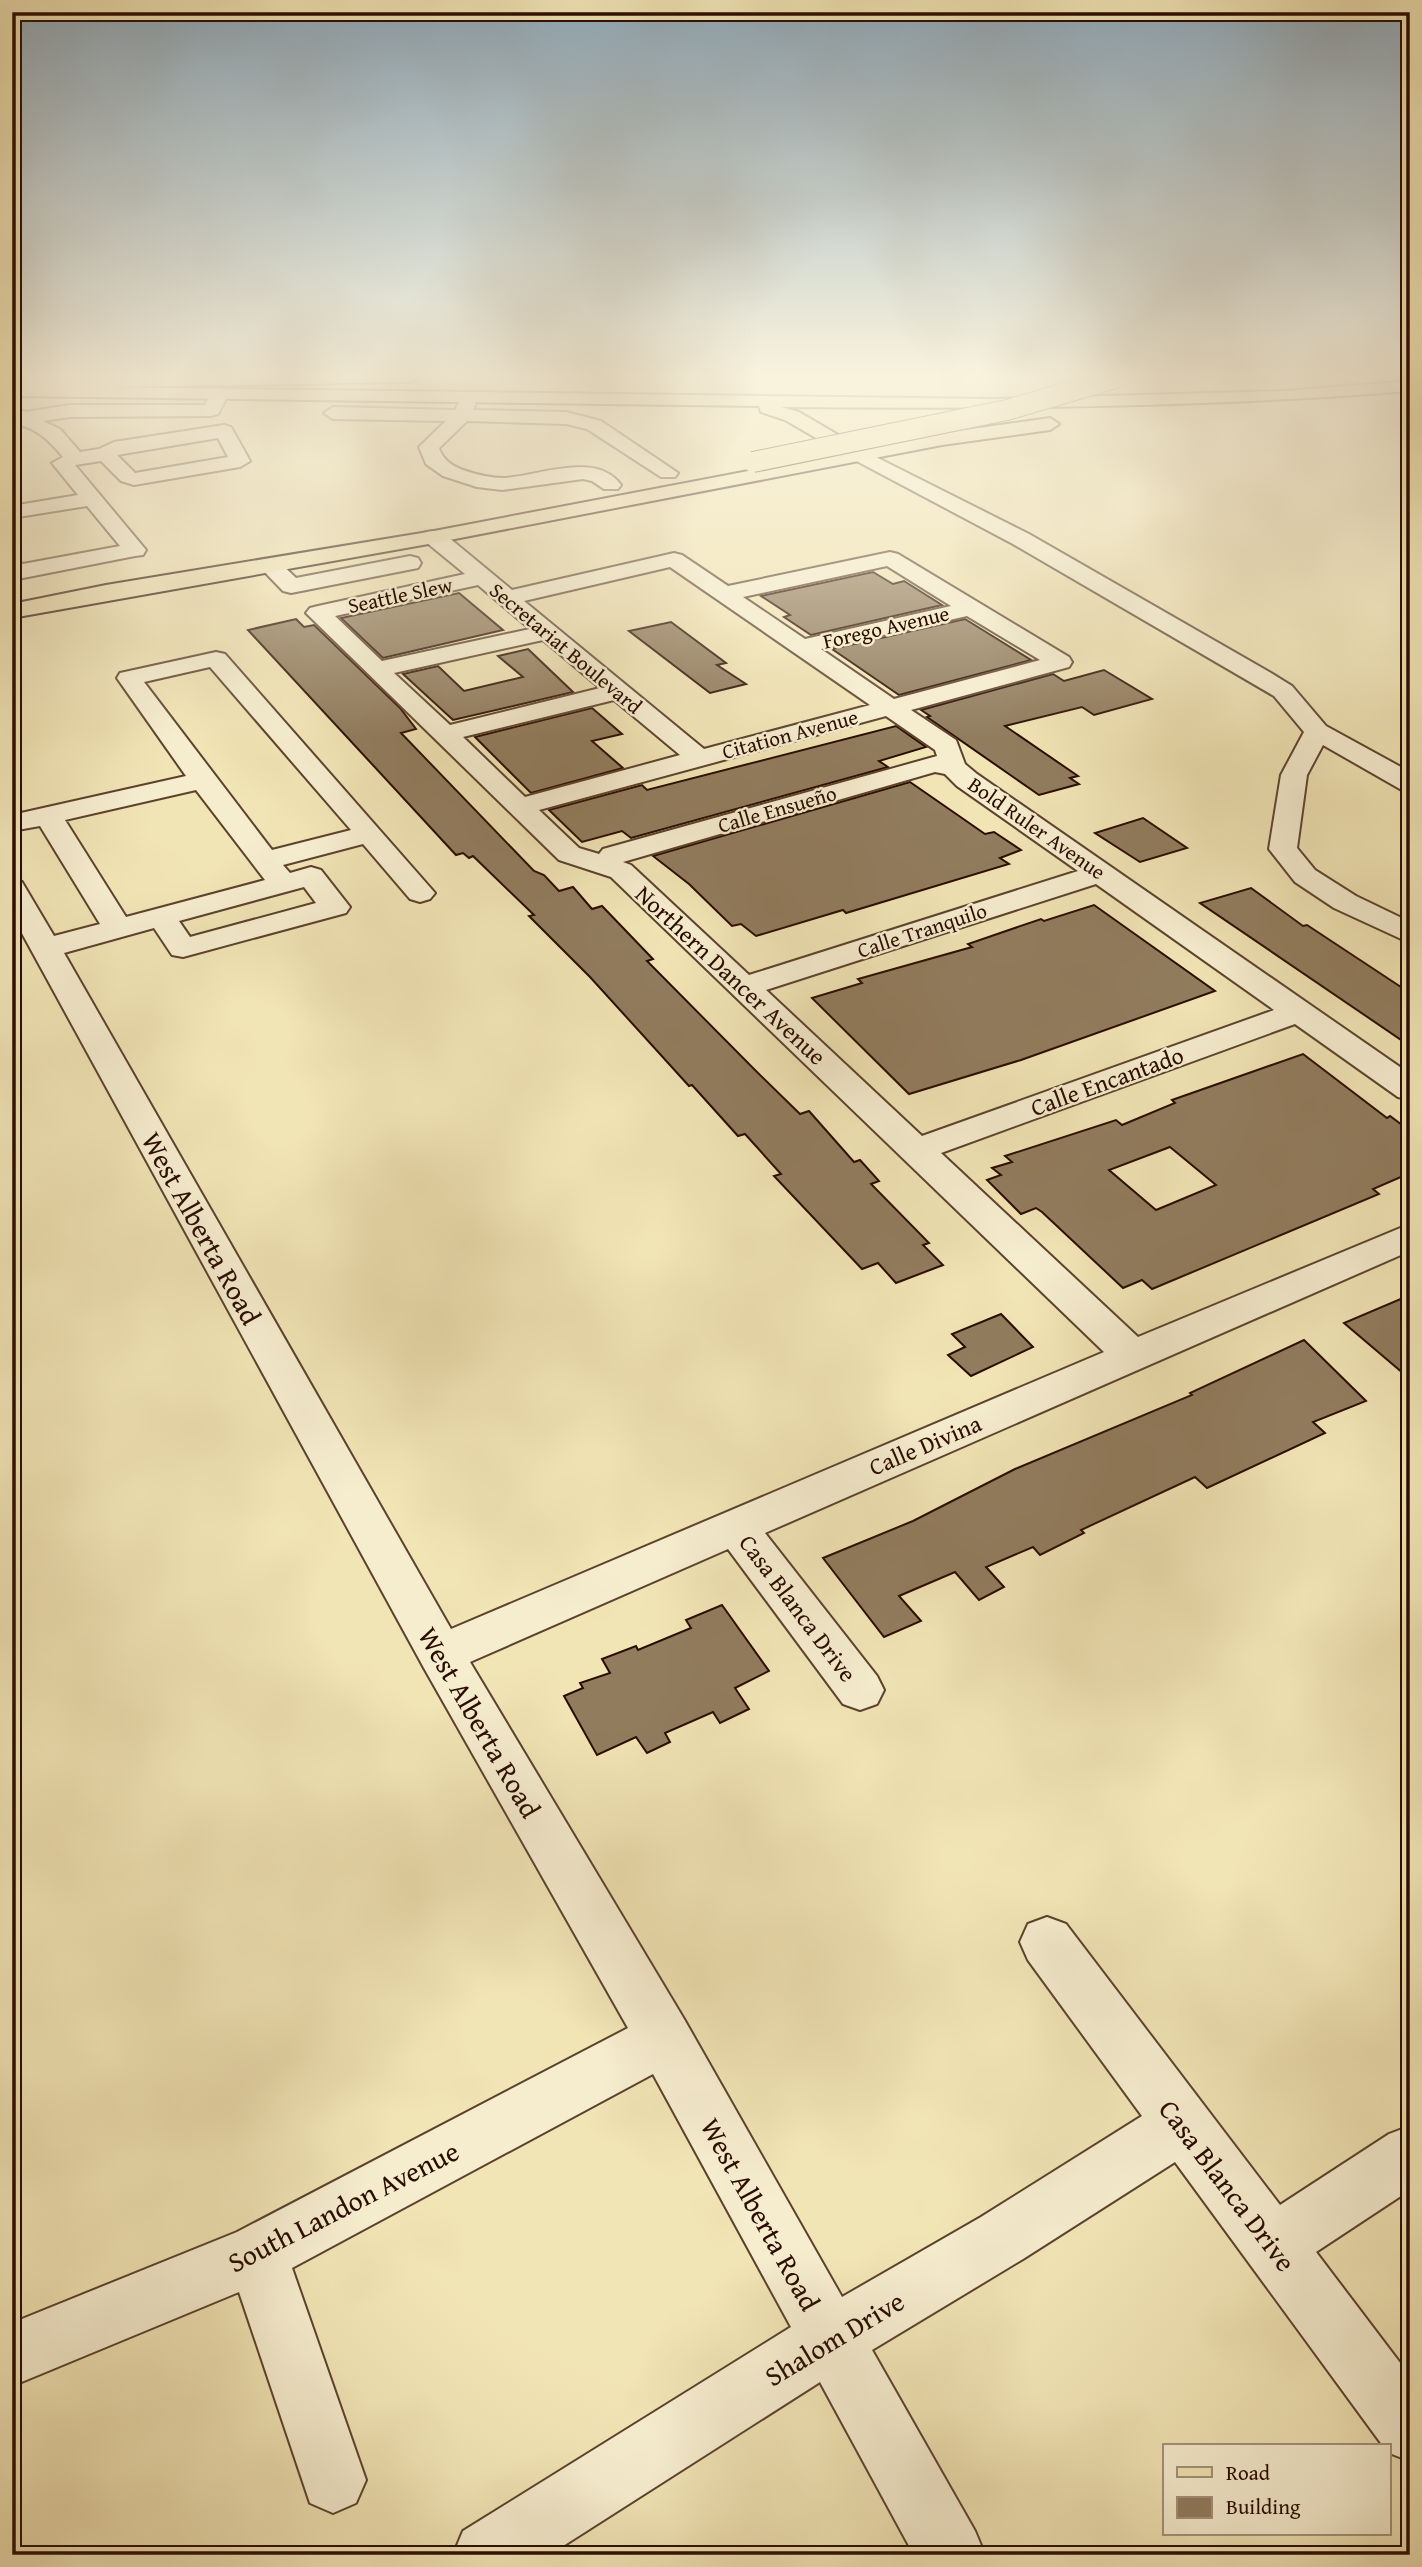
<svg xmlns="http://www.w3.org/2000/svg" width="1422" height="2567" font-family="'Gentium Book Plus',serif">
<rect width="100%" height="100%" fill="#f1e4b5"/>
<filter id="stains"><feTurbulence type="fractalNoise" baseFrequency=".00286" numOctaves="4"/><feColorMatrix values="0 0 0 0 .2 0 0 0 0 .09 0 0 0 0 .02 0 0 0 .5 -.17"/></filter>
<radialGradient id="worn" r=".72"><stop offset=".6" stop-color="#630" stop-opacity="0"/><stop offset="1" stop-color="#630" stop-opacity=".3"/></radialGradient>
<g fill="#917c5e" stroke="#2a0c00" stroke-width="2" fill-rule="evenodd">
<path d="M873,572l20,12 11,-3 38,24 -131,30 -27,-18 6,-2 -29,-19z"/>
<path d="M459,593l44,37 -120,28 -42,-40z"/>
<path d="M296,619l8,8 10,-2 86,83 16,21 -15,4 133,138 10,4 15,16 14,-4 19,22 10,-3 51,53 -6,2 108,109 45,44 9,-3 45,51 6,-2 19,21 -8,3 58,59 -6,2 20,20 -47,18 -18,-20 -16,6 -88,-93 7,-2 -36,-40 -7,2 -46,-51 -3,1 -99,-109 -61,-61 5,-1 -61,-59 -4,2 -6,-5 -7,2 -208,-225z"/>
<path d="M965,619l66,41 -132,35 -67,-46z"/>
<path d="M671,622l55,41 -9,2 29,19 -36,9 -81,-62z"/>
<path d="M528,649l45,43 -120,28 -50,-46 35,-8 26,25 59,-14 -25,-21z"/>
<path d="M1104,670l48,29 -58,16 -12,-8 -77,19 73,50 -8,2 9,6 -40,11 -112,-78 3,-1 -9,-6 132,-36 11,7z"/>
<path d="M592,708l30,26 -30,7 31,27 -92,25 -56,-56z"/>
<path d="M896,726l30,21 -47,14 9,6 -257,71 -9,-7 -40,11 -33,-32 93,-25 5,5z"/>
<path d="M910,782l75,52 9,-2 27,18 -21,8 9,6 -163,49 -3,-3 -87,26 -15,-12 -9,2 -43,-42 -36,-28z"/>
<path d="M1143,818l44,30 -47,14 -45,-29z"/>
<path d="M1251,888l52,38 4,-1 103,68v53l-210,-143z"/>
<path d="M1094,905l121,86 -194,69 -112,34 -97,-96 50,-15 -4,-4 114,-32 -4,-3 73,-25 3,2z"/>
<path d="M1303,1054l84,64 3,-2 20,15v42l-37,16 6,5 -227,95 -10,-9 -19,8 -81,-76 -6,-4 -15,6 -34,-34 14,-5 -9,-7 20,-6 -7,-6 111,-36 6,5 53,-22 -3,-3zM1170,1147l46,38 -60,25 -47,-40z"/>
<path d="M1410,1295v84l-66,-56z"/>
<path d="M1001,1314l32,33 -62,29 -23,-21 17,-8 -13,-13z"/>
<path d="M1304,1340l62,61 -53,21 12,11 -118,55 -12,-11 -114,53 3,3 -44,22 -7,-8 -47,20 18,20 -25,13 -24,-28 -56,24 22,25 -37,16 -61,-79 90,-37 102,-52 177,-74 -2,-2z"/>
<path d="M722,1605l47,66 -34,17 14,21 -29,14 -7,-11 -48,21 5,9 -23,11 -11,-16 -39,18 -33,-59 19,-8 -3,-5 30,-10 -8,-14 34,-13 2,4 53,-22 -5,-8z"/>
</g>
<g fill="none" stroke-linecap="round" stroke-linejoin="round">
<defs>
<g id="minor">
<path d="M220,388l9,5 -11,21 -7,2 -141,1 -27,4 17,8 20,23 19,-3 15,-7 110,-17 7,2 19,34 -10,6 -106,18 -13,-4 -20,-20 -26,4 71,85 -3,5 -8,1 -117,23 -6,-2v-19l11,6 97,-18 -33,-40 -75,12v-12l66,-11 -26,-32 11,-6c-14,-17 -28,-31 -51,-33v-17l14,5 44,-7h135l9,-16zM218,438l10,19 -93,16 -18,-18z"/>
<path d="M467,398l9,5 -3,7 93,2 35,9 77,52 -3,4h-14l-74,-48 -21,-5 -99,-3 -28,27c4,13 15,19 27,23 12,4 25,7 37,7 34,-1 93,-28 118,7l-3,4h-14l-12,-8 -9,-2 -81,11 -25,-3 -34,-11 -17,-12 -7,-17 27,-26 -113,-2 -9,-6 9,-6 122,3 6,-11z"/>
<path d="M858,448l171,86 242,139 21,13 34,40 84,46v19l-10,-2 -77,-44 -16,30 -10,73 18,22 41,26 54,26v21l-76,-35 -39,-26 -26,-33 12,-74 23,-43 -30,-36 -261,-152 -162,-86 -3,-4 3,-4z"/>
<path d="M434,531l8,1 70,58 162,-37 8,2 46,31 162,-34 8,2 171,103 3,5 -3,5 -158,43 45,30 9,24 12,10 433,300v26l-12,-3 -103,-73 -354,129 197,184 272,-113v27l-645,282 112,143 7,14 -7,14 -17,6 -17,-6 -115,-155 -258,113 214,357 158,278 139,-80 161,-101 -114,-156 -8,-18 8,-18 19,-7 19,7 214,281 109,-71 21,-8v64l-94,62 94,124v85l-21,-8v-7h-6l-208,-284 -152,97 -151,91 103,181 10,24h-71l-94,-173 -271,173h-96l10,-24 328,-204 -138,-253 -361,194 74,212 -10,23 -23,10 -23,-10 -71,-211 -227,94v-63l225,-91 391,-204 -204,-360 -412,-753v-36l10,3 32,54 46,-12 -60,-98 -28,5v-16l174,-39 -69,-98 3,-5 96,-21 9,2 210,239 -5,6 -10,3 -10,-3 -47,-55 -80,21 7,8 21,-6 10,3 29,37 -4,6 -163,44 -11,-2 -18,-27 -90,25 387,676 653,-277 -493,-475 -52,-17 -253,-247 4,-5 8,-2 147,-32 -39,-32 -3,-5 3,-5zM887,566l64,40 -146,33 -62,-42zM670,567l200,138 -166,44 -180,-148zM478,585l52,44 -148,32 -47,-45zM967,616l73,44 -146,39 -73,-50zM543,640l57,48 -150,37 -56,-52zM210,667l141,163 -79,20 -128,-168zM614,700l66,55 -155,42 -62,-60zM886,716l49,34 2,6 -334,93 -4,5 -20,-6 -40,-38zM935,772l10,2 12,12 121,85 -329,104 -118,-110 -8,-3zM196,790l69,90 -139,37 -61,-97zM1096,884l178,126 -352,126 -156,-146zM304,887l12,16 -126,34 -11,-16z"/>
<path d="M410,556l8,2 3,5 -3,5 -127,25 -8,-2 -25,-26 3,-5c16,-4 24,8 35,18z"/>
</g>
<path id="major" d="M1410,381v10c-210,17 -419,18 -629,16l18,5 63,37 80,-16 108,-15 9,6 -9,6 -108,15 -508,98 -422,75v-14l94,-19 328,-54 408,-78 -57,-33 -24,-8 -2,-6 -747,-10v-10l982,13 290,-8z"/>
<path id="highway" d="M87,377h332l-9,5 -398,7v-10z"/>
</defs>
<use href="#minor" stroke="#5c422d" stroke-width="4"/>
<use href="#major" stroke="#2a0c00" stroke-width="4"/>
<use href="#highway" stroke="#2a0c00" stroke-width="4"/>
<use href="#minor" fill="#f6edcf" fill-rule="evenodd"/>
<use href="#major" fill="#f1e4b5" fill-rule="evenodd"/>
<use href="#highway" fill="#f1e4b5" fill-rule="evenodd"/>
<defs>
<path id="major-bridge" d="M753,462l254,-52 112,-33"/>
</defs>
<use href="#major-bridge" stroke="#2a0c00" stroke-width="22" stroke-linecap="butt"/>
<use href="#major-bridge" stroke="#f1e4b5" stroke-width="20"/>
</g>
<linearGradient id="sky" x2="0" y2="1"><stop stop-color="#90aabb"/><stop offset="0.51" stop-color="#f9f3de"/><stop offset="1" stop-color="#f9f3de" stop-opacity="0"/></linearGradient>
<rect width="1422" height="737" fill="url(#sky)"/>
<g text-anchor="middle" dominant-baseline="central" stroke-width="5" stroke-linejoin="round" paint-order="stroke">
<g font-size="21" fill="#2a0c00" stroke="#f6edcf">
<text transform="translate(400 595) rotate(-12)">Seattle Slew</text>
<text transform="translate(886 627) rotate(-13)">Forego Avenue</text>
<text transform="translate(566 648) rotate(40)">Secretariat Boulevard</text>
<text transform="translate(790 734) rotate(-15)">Citation Avenue</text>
<text transform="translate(777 809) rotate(-16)">Calle Ensueño</text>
<text transform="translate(1037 828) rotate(35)">Bold Ruler Avenue</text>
<text transform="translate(922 930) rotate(-18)">Calle Tranquilo</text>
</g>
<g font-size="24" fill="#2a0c00" stroke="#f6edcf">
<text transform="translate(731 975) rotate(43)">Northern Dancer Avenue</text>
<text transform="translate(1107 1081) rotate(-20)">Calle Encantado</text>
<text transform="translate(925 1445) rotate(-23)">Calle Divina</text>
<text transform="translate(798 1608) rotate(53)">Casa Blanca Drive</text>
</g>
<g font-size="28" fill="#2a0c00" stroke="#f6edcf">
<text transform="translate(202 1228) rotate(61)">West Alberta Road</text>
<text transform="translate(480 1722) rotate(60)">West Alberta Road</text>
<text transform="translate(1228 2185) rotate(53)">Casa Blanca Drive</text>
<text transform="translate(343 2206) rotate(-27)">South Landon Avenue</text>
<text transform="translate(761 2214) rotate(61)">West Alberta Road</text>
<text transform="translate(834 2338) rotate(-31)">Shalom Drive</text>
</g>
</g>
<rect width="1422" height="2567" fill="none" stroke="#f1e4b5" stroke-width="42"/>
<rect x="14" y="14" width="1394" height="2539" fill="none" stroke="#2a0c00" stroke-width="3.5"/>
<rect x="21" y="21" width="1380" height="2525" fill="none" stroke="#2a0c00" stroke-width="2"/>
<rect x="1163" y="2444" width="228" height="91" fill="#f6edcf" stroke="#a4937c" stroke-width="2"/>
<rect x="1177" y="2467" width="35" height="10" fill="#f1e4b5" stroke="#a4937c" stroke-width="2"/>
<text x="1226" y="2480" font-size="21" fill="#2a0c00">Road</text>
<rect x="1177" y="2497" width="35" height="21" fill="#917c5e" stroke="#a4937c" stroke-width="2"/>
<text x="1226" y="2514" font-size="21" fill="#2a0c00">Building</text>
<rect width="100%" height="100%" filter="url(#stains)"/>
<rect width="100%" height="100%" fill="url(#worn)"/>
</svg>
